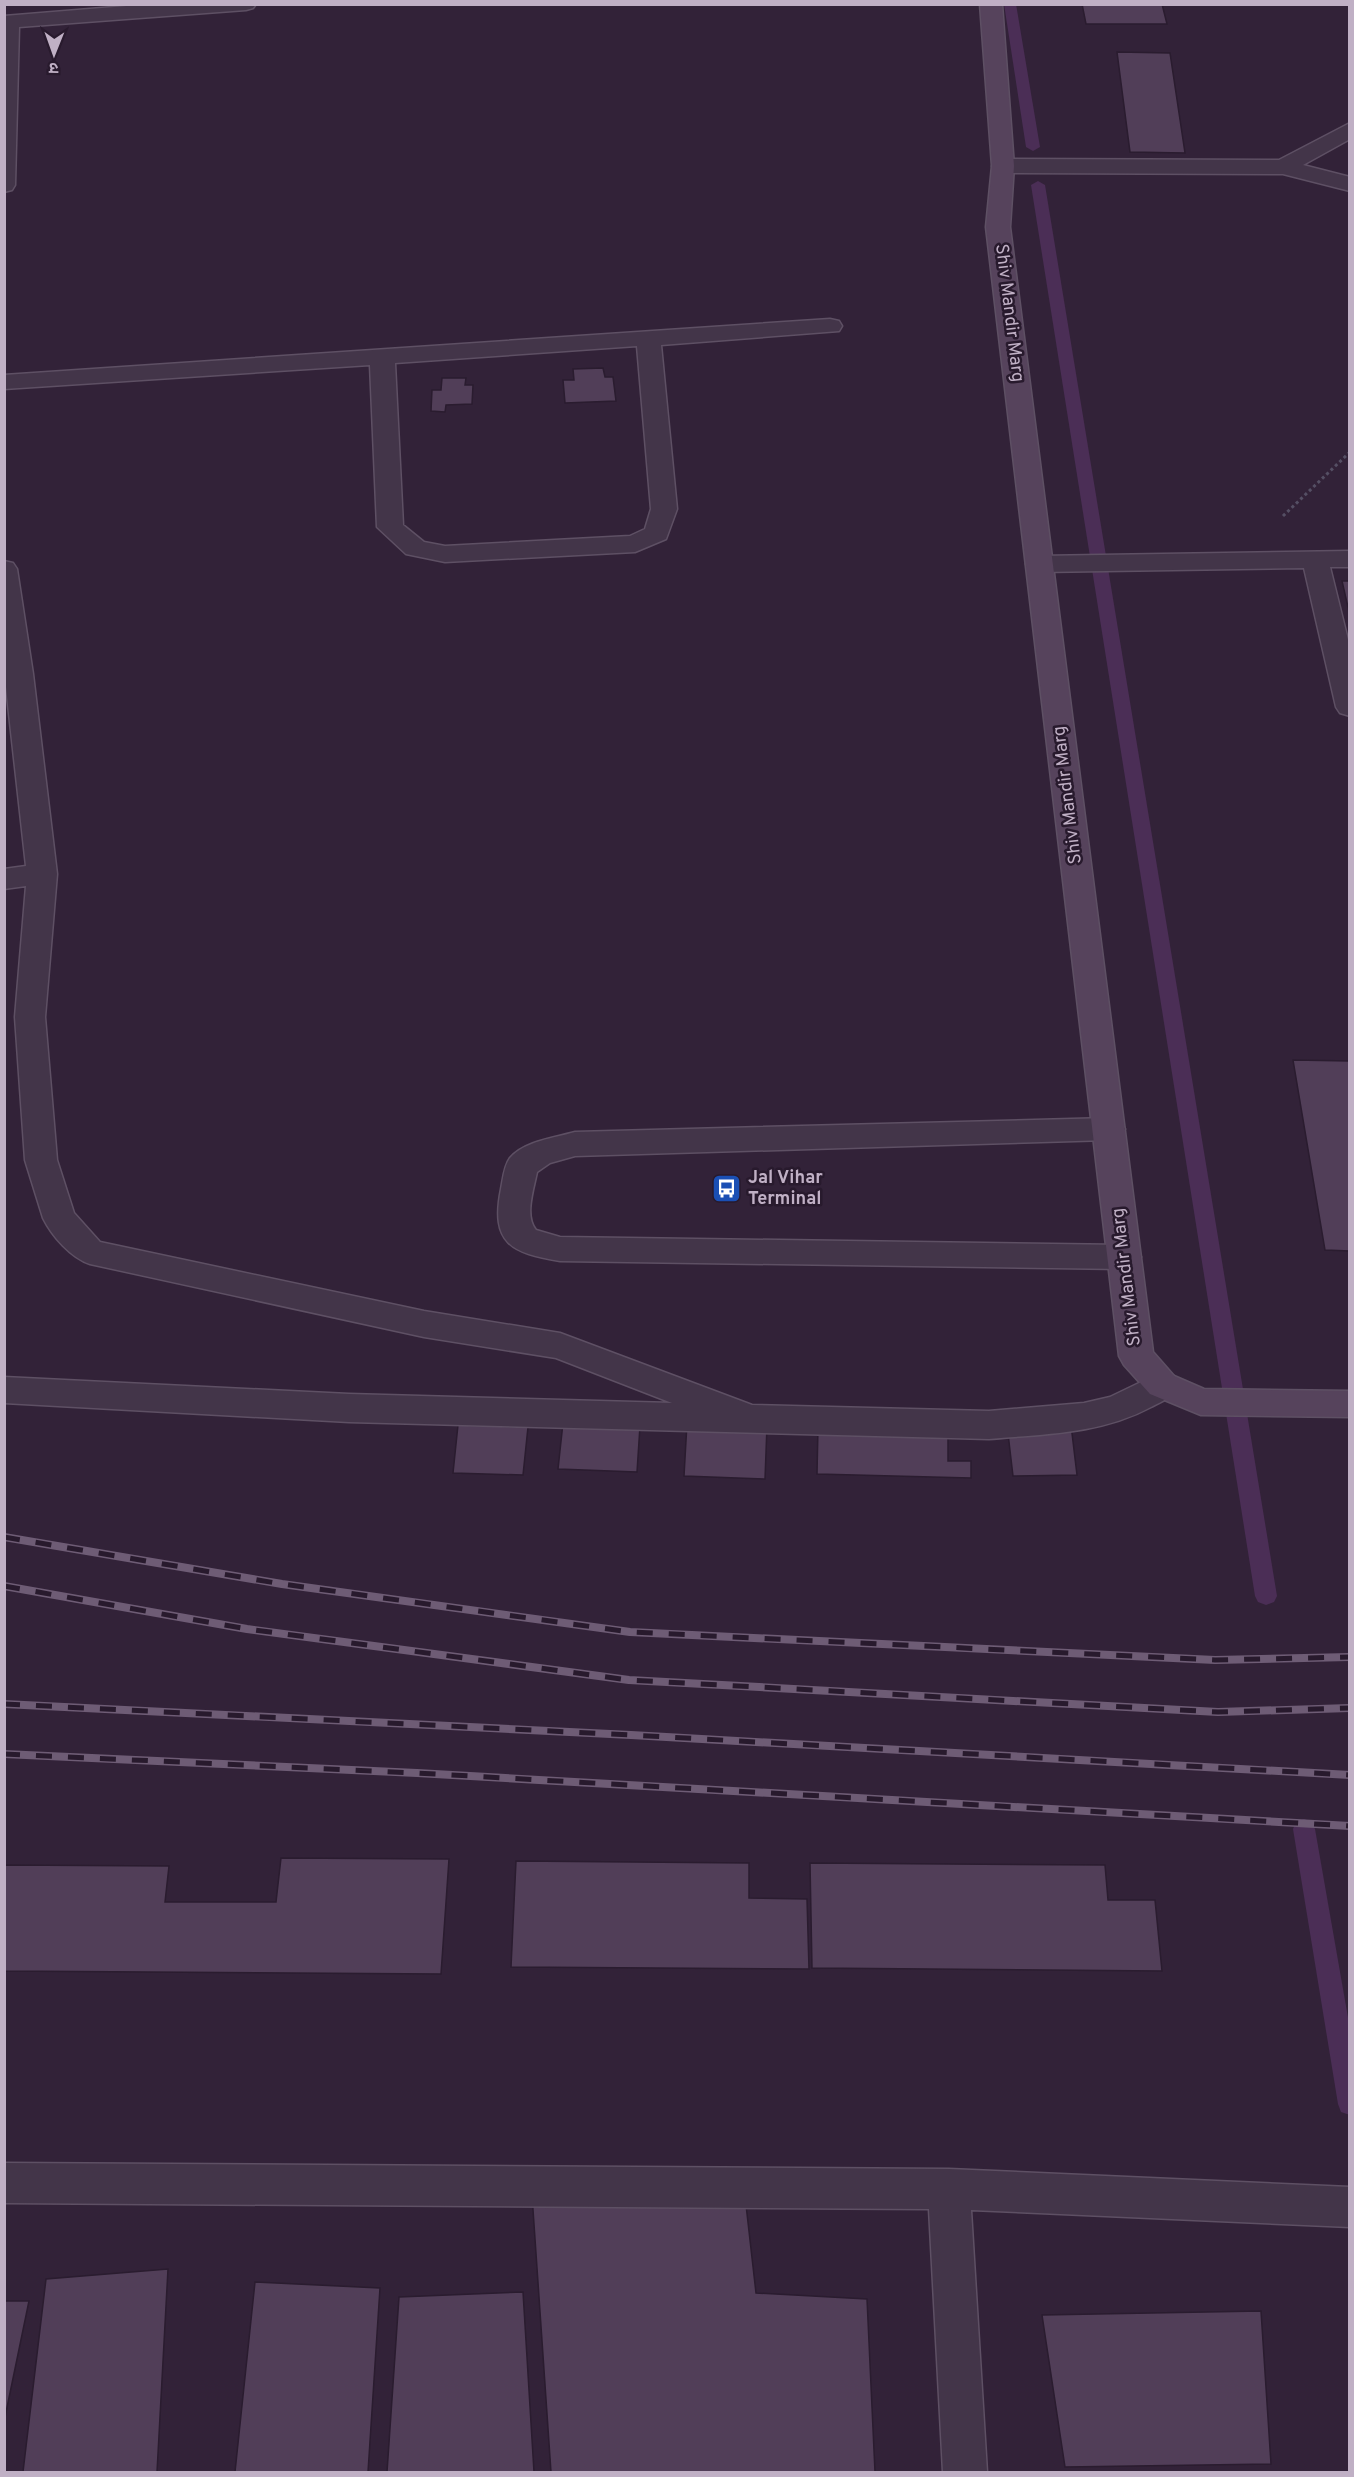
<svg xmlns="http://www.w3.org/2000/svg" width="1354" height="2477" font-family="Overpass,'Noto Sans Devanagari',sans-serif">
<rect width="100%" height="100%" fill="#322238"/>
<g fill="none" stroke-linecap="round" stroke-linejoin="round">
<g fill="#4b2e56" fill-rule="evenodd">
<path d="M1004,4h12l24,143 -7,4 -7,-4z"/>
<path d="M1038,181l7,4 232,1411 -3,6 -8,3 -8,-3 -3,-6 -224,-1411z"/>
<path d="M1304,1819l8,3 3,7 35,200v86l-9,-3 -3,-8 -45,-275 3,-7z"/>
</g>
</g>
<g fill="#513e58" stroke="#2a1c2f" stroke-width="1.5">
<path d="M1082,4h80l5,20h-81z"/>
<path d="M1117,52l53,1 15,100 -55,-1z"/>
<path d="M603,368l2,9h8l3,24 -51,2 -2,-23h11l-1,-11z"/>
<path d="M442,378h24l-1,7h8l-1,19 -26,1 -1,7 -14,-1 1,-21h9z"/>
<path d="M1342,581h8v35z"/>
<path d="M1293,1060l57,1v190l-25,-1z"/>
<path d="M563,1423l77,3 -3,46 -79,-3z"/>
<path d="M687,1423l80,3 -2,53 -81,-3z"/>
<path d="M458,1425l70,2 -5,48 -70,-2z"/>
<path d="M1007,1425h64l6,50 -64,1z"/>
<path d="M818,1427l130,4v30h23v17l-154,-4z"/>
<path d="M281,1858l168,1 -8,115 -437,-3v-106l165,1 -4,36h111z"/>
<path d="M516,1861l233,2v35l58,1 2,70 -298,-2z"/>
<path d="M810,1863l295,2 3,35h47l7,71 -350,-3z"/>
<path d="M532,2195l213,1 11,97 111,6 8,173h-324z"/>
<path d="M168,2269l-11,203h-134l23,-193z"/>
<path d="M255,2282l125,6 -12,184h-133z"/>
<path d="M523,2292l11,180h-147l12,-175z"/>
<path d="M4,2301h25l-25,121z"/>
<path d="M1261,2311l10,153 -206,3 -23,-152z"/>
</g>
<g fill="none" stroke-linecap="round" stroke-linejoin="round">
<defs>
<g id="lane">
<path d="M151,4h105l-3,4 -7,2 -227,17 -4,158 -3,5 -8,2v-176z"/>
<path d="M830,319l9,2 3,5 -3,5 -178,14 16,164 -11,30 -31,13 -190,10 -39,-8 -29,-27 -7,-162 -366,24v-14zM637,346l14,163 -6,20 -15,7 -185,10 -21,-4 -21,-17 -8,-162z"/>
<path d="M4,561l9,2 4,6 16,105 24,200 -12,143 12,143 17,53 26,29 324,69 136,22 192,72 237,6 95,-8 26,-6 52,-25 12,4 5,9c-6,12 -16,16 -28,22 -50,27 -106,27 -162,32l-640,-17 -345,-19v-26l345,17 323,9 -116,-45 -132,-21 -334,-73c-19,-6 -38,-28 -47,-46l-18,-58 -10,-143 11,-131 -22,3v-20l22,-3 -22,-197z"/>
<path d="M1109,1118l11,3 5,8 -5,8 -11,3 -534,16 -25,7 -13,9c-3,16 -13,44 -1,58l24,7 564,8 12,3 5,9 -5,9 -12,3 -564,-8c-48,-8 -70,-17 -59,-72 2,-10 3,-23 9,-31 15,-17 44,-20 65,-26z"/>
</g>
<g id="street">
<path d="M1350,123v16l-47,26 47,12v14l-67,-17 -280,-1 -8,-2 -3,-5 3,-5 8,-2 276,1z"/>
<path d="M1350,551v16h-20l20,81v68l-10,-3 -4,-6 -32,-139 -265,4 -9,-2 -4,-6 4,-6 9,-2z"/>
<path d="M4,2163l945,6 401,18v40l-379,-17 16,262h-44l-14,-263 -925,-6z"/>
</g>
<path id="secondary" d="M980,4h22l12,162 -4,61 143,1125 21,24 30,13 146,2v26l-149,-2 -51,-21 -26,-29 -5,-9 -133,-1129 6,-61z"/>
</defs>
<use href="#lane" stroke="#5e5064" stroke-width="3"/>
<use href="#street" stroke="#5e5064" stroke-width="3"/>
<use href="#secondary" stroke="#5e5064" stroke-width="3"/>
<path stroke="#554f64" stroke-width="3" stroke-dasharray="3 3" stroke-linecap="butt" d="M1283,516l67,-64"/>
<use href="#lane" fill="#433549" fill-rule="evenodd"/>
<use href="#street" fill="#433549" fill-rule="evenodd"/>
<use href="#secondary" fill="#56435c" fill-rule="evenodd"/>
<defs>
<g id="rail">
<path d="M4,1537l278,47 348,48 585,28 135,-3"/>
<path d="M4,1586l243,43 382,51 589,32 132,-4"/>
<path d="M4,1704l627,31 719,40"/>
<path d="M4,1754l413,19 933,53"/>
</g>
</defs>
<use href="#rail" stroke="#6e5c75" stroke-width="8"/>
<use href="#rail" stroke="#281a2d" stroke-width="5" stroke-dasharray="16" stroke-linecap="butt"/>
</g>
<defs>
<symbol id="bus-square" viewBox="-11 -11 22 22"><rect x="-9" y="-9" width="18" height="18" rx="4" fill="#1a4fb4" stroke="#281a2d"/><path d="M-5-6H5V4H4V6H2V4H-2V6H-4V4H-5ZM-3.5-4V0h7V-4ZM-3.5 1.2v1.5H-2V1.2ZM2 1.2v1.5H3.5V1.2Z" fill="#fff"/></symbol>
</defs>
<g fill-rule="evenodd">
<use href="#bus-square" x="710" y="1172" width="33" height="33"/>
</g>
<g text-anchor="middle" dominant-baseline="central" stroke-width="5" stroke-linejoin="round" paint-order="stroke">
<g font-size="18" fill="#c0b0c5" stroke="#281a2d">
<text transform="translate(1009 313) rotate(83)">Shiv Mandir Marg</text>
<text transform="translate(1068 795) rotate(-97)">Shiv Mandir Marg</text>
<text transform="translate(1127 1277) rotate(-97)">Shiv Mandir Marg</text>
</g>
<g font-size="18" font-weight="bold" fill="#c0b0c5" stroke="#281a2d" text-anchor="start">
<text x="748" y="1178">Jal Vihar<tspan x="748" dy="21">Terminal</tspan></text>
</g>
</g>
<rect width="1354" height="2477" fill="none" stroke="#c0b0c5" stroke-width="12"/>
<g transform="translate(54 54) rotate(181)" stroke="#281a2d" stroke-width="4.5" paint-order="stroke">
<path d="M0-4.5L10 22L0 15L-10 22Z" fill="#c0b0c5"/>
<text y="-9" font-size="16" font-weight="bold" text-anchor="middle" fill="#c0b0c5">उ</text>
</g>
</svg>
